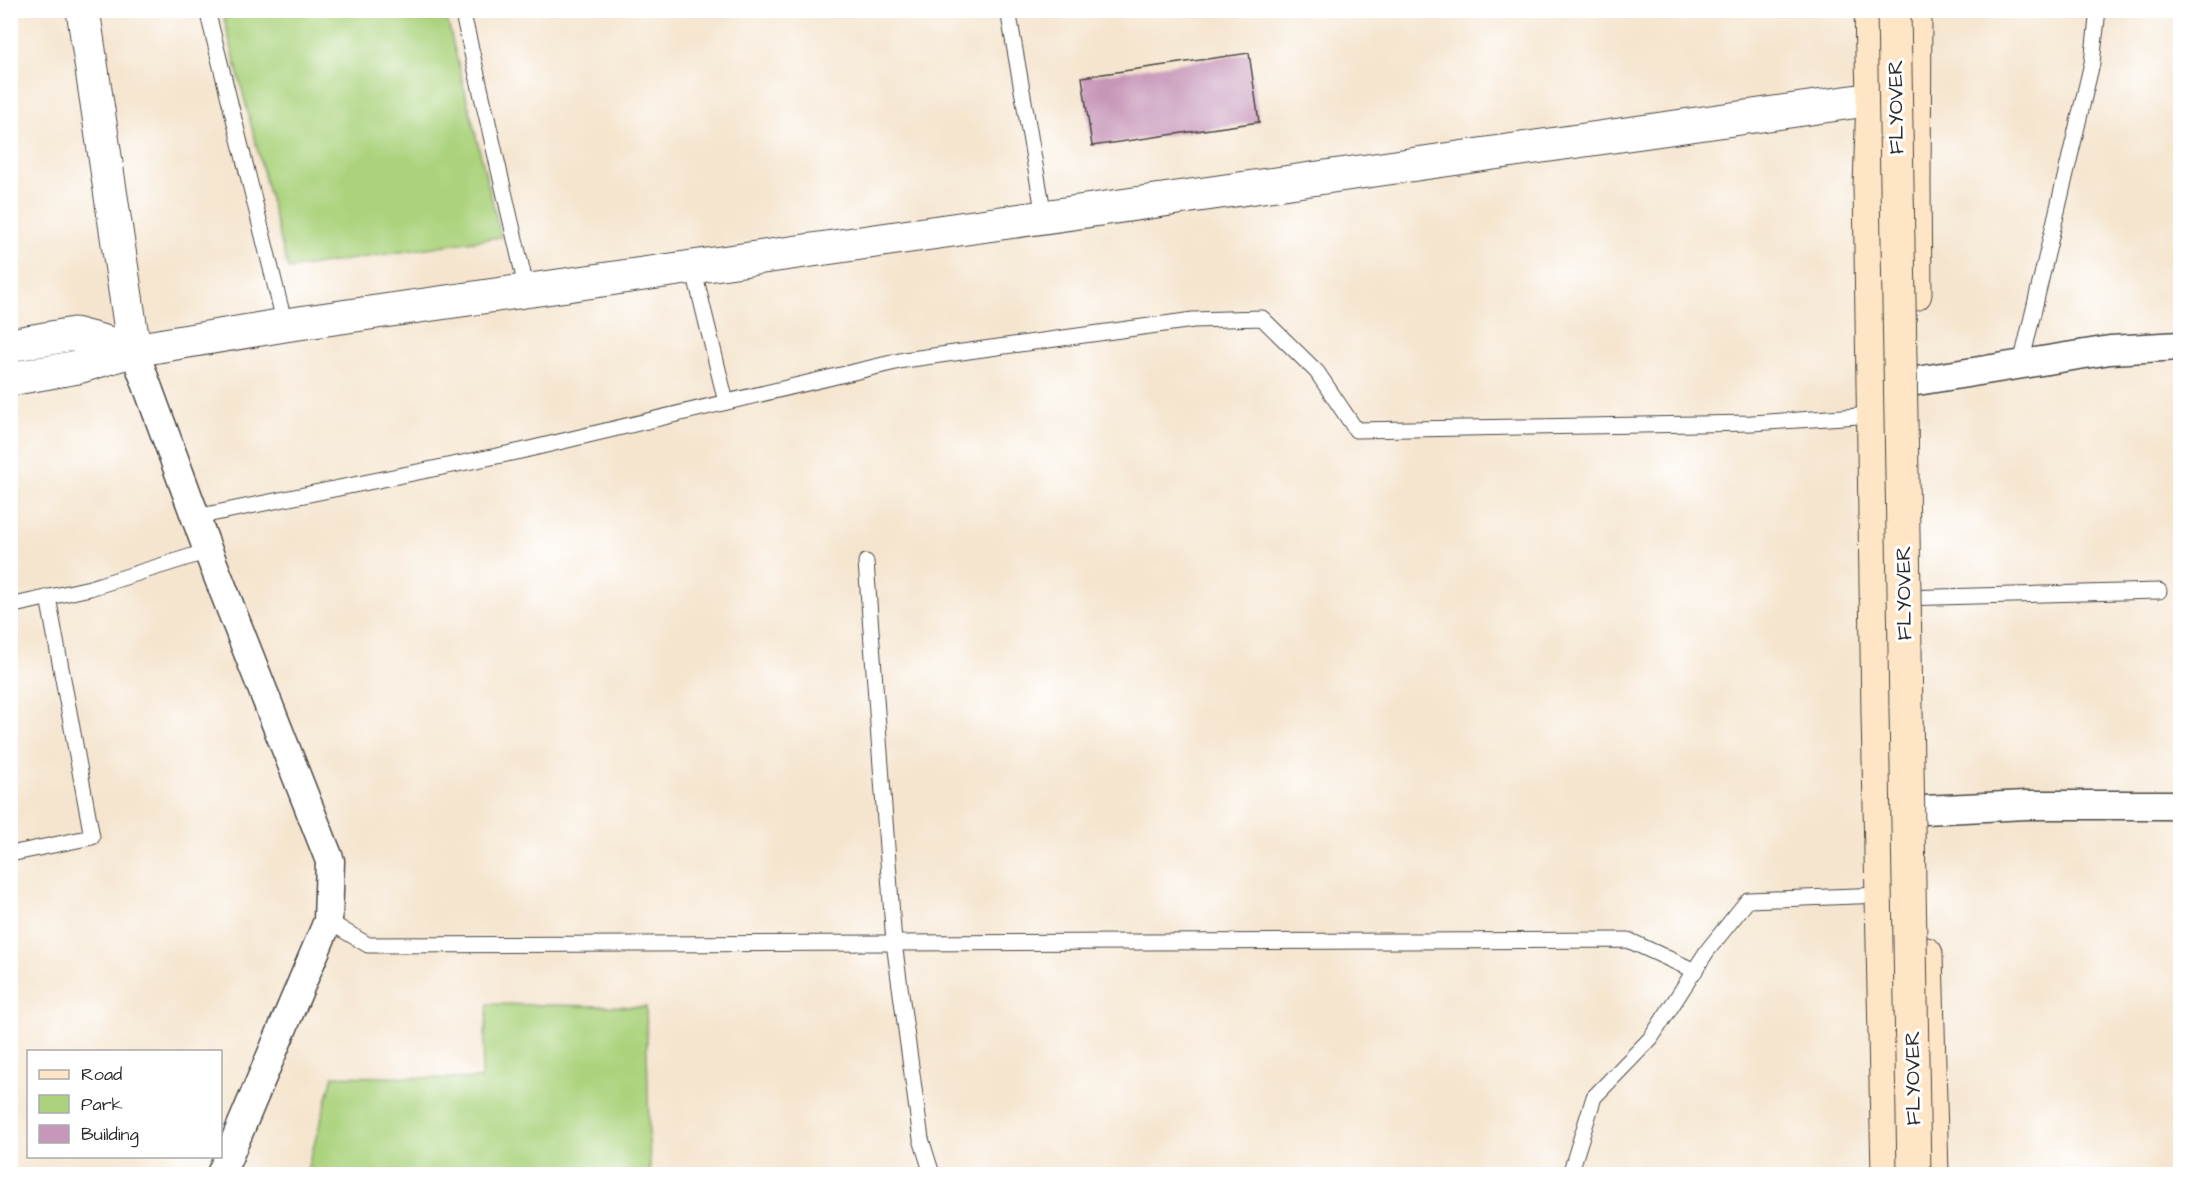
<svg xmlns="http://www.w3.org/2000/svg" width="2191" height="1185" font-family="'Architects Daughter',sans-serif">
<rect width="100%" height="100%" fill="#fff"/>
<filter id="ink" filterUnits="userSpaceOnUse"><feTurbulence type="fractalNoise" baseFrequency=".0167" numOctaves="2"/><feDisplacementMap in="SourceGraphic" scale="12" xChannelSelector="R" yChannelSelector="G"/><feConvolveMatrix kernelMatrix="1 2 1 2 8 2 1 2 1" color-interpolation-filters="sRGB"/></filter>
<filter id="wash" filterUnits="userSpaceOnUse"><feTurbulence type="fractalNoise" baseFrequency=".008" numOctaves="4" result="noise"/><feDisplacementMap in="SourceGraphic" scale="24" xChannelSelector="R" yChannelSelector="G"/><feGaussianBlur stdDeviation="1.35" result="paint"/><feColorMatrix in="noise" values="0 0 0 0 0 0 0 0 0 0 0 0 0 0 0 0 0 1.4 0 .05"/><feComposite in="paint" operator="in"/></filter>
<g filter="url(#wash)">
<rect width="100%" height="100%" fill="#f5e5cf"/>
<g fill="#abd37d" stroke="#6b7f54" stroke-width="1.5">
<path d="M222,11h223l56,226 -213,32z"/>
<path d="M488,1004l158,3 4,167h-344l27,-98 148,3z"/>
</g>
<g id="blocks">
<path fill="#c797b9" d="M1249,53l10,69 -167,24 -10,-69z"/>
</g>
</g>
<g filter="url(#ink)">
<use href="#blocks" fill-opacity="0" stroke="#494744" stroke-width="1.5"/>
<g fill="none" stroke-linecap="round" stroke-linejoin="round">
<defs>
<g id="service">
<path d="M207,10l78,315"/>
<path d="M462,10l65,281"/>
<path d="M1008,10l36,206"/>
<path d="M693,267l33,135"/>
<path d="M2021,364l71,-301 6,-53"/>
<path d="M196,517l325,-66 383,-91 289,-40 69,-2 55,54 39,58 396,-7 122,-8"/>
<path d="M866,562l28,381 27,196 11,35"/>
<path d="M1900,598l259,-7"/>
<path d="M10,606l80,-18 118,-37"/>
<path d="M10,854l82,-17 -44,-240"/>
<path d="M328,921l40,24 1260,-5 67,31"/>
<path d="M1570,1174l24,-77 57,-59 56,-87 41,-51 134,-5"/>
</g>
<g id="minor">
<path d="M134,350l74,201 122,310 -2,60 -107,253"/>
<path d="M1917,381l193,-31 70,-4"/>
<path d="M1924,810l102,-5h154"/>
</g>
<g id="tertiary">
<path d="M83,10l51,340"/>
<path d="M10,345l64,-11 60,16"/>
<path d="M10,379l68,-12 56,-17 151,-25 1616,-230"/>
</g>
<g id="secondary">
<path d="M1871,10l2,89 -3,86 8,530 10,459"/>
<path d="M1915,10l-1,174 1,110"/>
<path d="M1926,954l6,220"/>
</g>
</defs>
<use href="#service" stroke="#494744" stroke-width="17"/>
<use href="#minor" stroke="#494744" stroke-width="31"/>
<use href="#tertiary" stroke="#494744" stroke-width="35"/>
<use href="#secondary" stroke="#494744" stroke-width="35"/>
<use href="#service" stroke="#fff" stroke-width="15"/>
<use href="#minor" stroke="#fff" stroke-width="28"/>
<use href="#tertiary" stroke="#fff" stroke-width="33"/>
<use href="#secondary" stroke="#fee5c5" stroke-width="33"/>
<defs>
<path id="secondary-bridge" d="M1894,10l20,1164"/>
</defs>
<use href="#secondary-bridge" stroke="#494744" stroke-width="35" stroke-linecap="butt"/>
<use href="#secondary-bridge" stroke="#fee5c5" stroke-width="33"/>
</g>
</g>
<g text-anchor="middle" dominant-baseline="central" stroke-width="6" stroke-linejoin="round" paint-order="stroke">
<g font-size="21" fill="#2b2b2b" stroke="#fff">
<text transform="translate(1896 107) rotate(-91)">FLYOVER</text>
<text transform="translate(1904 593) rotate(-91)">FLYOVER</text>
<text transform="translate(1913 1078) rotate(-91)">FLYOVER</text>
</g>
</g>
<rect width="2191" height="1185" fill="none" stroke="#fff" stroke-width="36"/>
<rect x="27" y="1050" width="195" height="108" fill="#ffffff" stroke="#aaaaaa" stroke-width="1.5"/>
<rect x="39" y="1070" width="30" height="9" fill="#fee5c5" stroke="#aaaaaa" stroke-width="1.5"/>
<text x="81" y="1080" font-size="18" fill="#2b2b2b">Road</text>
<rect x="39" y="1095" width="30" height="18" fill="#abd37d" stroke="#aaaaaa" stroke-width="1.5"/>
<text x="81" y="1110" font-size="18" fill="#2b2b2b">Park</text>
<rect x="39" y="1125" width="30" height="18" fill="#c797b9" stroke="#aaaaaa" stroke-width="1.5"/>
<text x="81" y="1140" font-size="18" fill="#2b2b2b">Building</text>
</svg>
